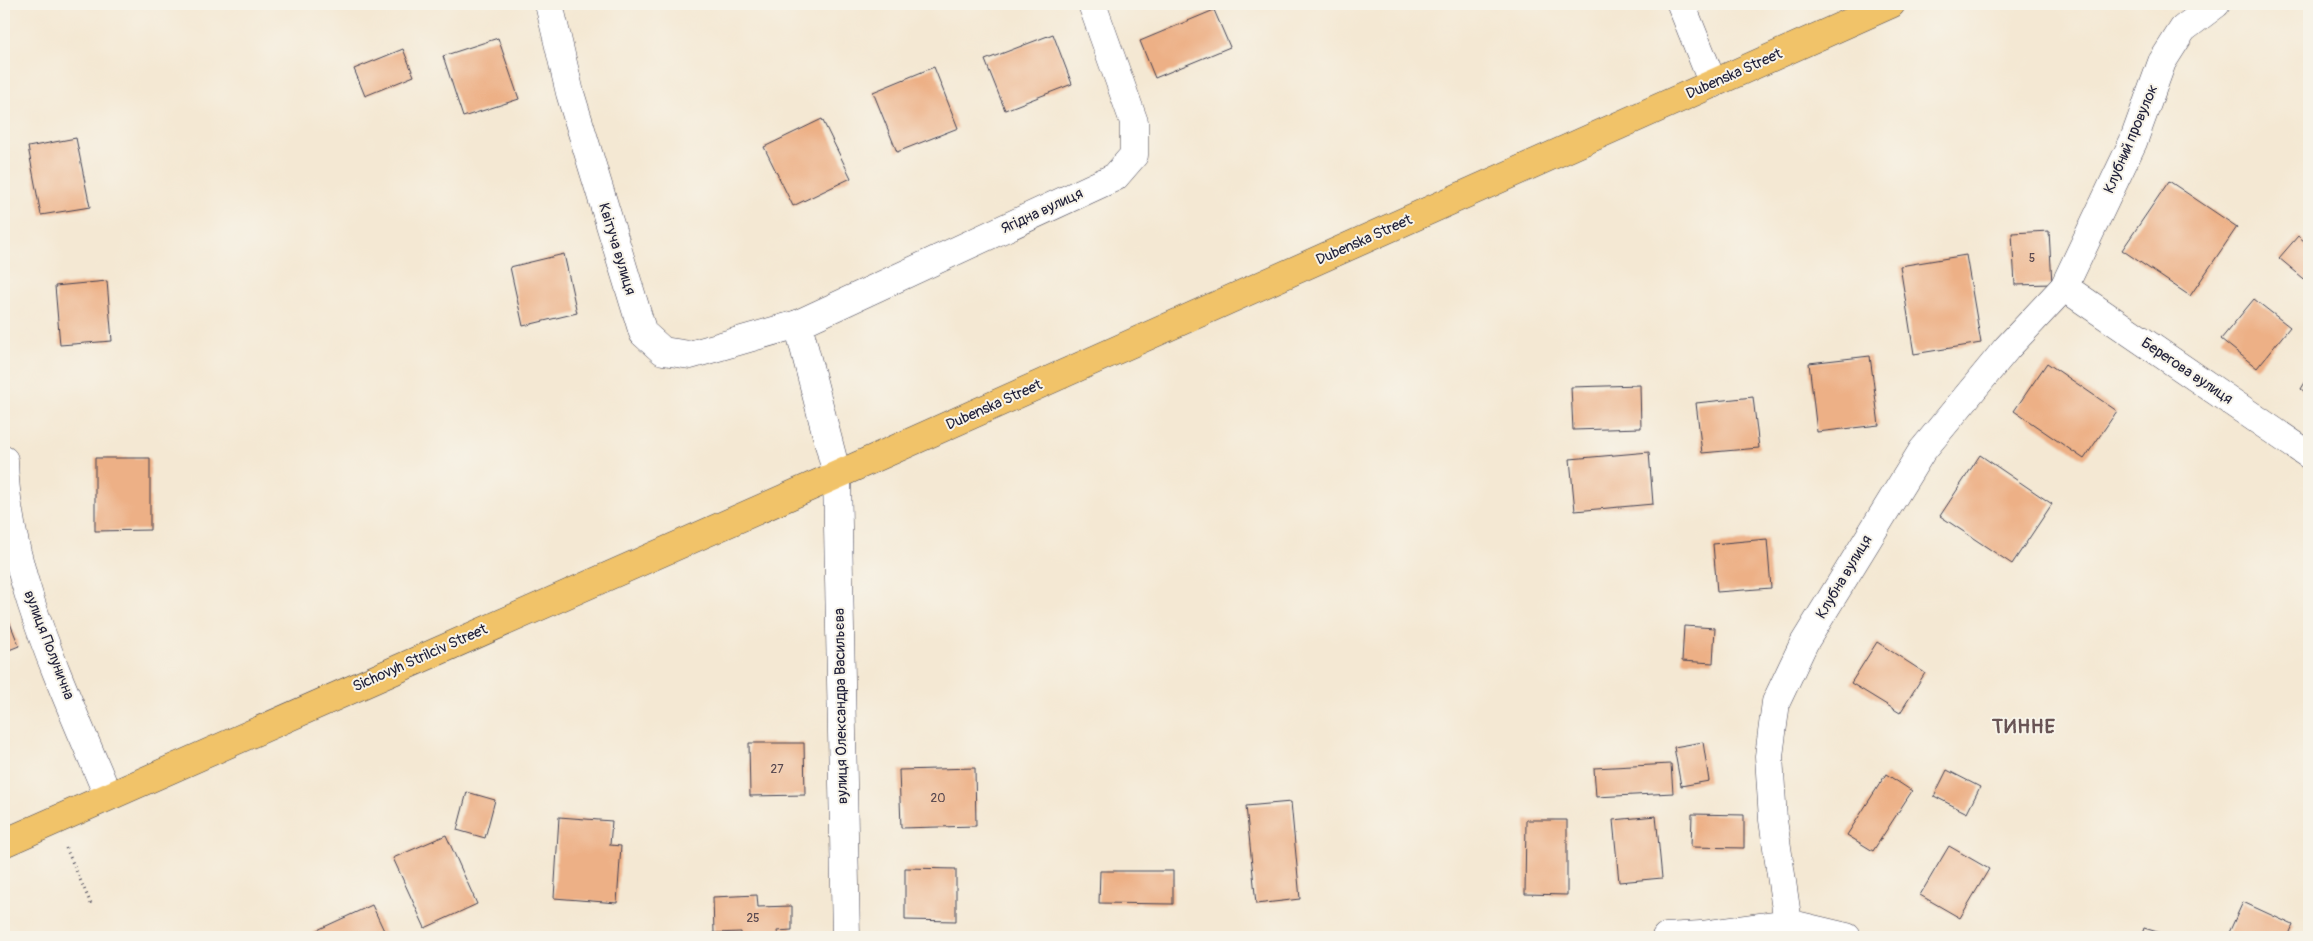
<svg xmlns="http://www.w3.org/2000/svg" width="2313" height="941" font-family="Pangolin,sans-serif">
<rect width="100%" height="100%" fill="#f7f3e8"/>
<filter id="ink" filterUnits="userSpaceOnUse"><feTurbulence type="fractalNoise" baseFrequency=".02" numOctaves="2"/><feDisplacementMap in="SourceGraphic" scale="10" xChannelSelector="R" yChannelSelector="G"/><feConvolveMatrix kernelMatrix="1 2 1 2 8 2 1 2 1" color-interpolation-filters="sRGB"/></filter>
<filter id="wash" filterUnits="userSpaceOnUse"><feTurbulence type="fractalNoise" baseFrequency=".0096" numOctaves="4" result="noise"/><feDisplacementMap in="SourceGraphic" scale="20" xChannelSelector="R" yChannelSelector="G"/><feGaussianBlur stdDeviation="1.12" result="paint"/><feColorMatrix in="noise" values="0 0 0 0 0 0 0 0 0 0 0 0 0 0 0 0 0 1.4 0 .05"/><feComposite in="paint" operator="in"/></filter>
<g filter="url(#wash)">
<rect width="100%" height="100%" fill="#f4e8d3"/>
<g id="blocks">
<g fill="#edb086">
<path d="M1214,10l16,37 -75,31 -15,-37z"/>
<path d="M1053,34l19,50 -67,26 -20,-50z"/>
<path d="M498,38l21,61 -56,18 -20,-61z"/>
<path d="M403,49l11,27 -49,20 -11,-27z"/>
<path d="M934,67l24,61 -61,24 -24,-60z"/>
<path d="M822,119l29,59 -58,28 -29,-59z"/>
<path d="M76,138l14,69 -49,8 -13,-68z"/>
<path d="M2169,181l68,46 -47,69 -68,-46z"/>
<path d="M2049,231l3,53 -37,1 -3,-52z"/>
<path d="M2298,236l11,9v38l-30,-25z"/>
<path d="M564,254l13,59 -54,13 -13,-59z"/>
<path d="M1966,255l15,88 -67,11 -14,-88z"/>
<path d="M107,281l5,60 -52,4 -5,-59z"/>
<path d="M2254,299l36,28 -33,41 -36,-29z"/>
<path d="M1870,356l9,69 -62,7 -8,-69z"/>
<path d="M2047,363l70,48 -33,48 -70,-48z"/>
<path d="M2309,376v19l-8,-6z"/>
<path d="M1640,385l1,43 -68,2 -2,-43z"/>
<path d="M1753,397l6,51 -57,5 -6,-50z"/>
<path d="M1649,452l4,52 -78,7 -5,-52z"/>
<path d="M1980,455l72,49 -40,60 -72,-48z"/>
<path d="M95,458h55v72l-55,1z"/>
<path d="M1767,539l4,49 -54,4 -4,-48z"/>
<path d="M4,608l15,38 -15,6z"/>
<path d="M1684,626l31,2 -2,35 -31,-2z"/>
<path d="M1877,642l48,31 -25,40 -49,-30z"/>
<path d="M1703,742l6,39 -28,5 -7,-39z"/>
<path d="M749,743h55l1,52 -55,1z"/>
<path d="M1671,764l2,29 -77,4 -2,-29z"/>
<path d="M975,768l1,58 -75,2 -2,-58z"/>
<path d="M1947,770l33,17 -13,26 -33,-17z"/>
<path d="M1886,774l26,17 -39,60 -26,-16z"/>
<path d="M467,792l28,8 -10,38 -28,-8z"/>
<path d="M1291,802l9,97 -44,5 -10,-98z"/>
<path d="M1692,814l52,1v33l-53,-1z"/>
<path d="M1656,816l6,62 -43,4 -6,-62z"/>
<path d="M559,817l53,4 -2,24 11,1 -4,57 -63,-5z"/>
<path d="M1526,820h41v75l-42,-1z"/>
<path d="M446,835l31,69 -52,24 -32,-70z"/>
<path d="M1949,846l40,23 -29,49 -40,-23z"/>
<path d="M905,868l51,1v52l-51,-1z"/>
<path d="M1100,871h73v33l-74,-1z"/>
<path d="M757,895l1,12 34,-1v24l-15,1 1,6h-37v-5l-27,1 -1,-36z"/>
<path d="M2243,902l50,23 -5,12h-61z"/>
<path d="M372,905l15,32h-72l-2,-5z"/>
<path d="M2144,928l30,9h-33z"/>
</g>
</g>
</g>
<g filter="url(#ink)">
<use href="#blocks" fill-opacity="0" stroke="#424052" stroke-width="1"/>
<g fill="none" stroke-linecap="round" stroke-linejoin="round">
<defs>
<g id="street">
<path d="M549,4l21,89 73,240 20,18 27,4 108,-31 317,-147 19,-22v-33l-42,-118"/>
<path d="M1681,4l32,80"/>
<path d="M2064,287l245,168"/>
<path d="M798,324l39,151 9,462"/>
<path d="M4,460c3,116 61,230 104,336"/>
<path d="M1666,937l35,-2 87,-12"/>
<path d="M1847,937l-59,-14 -15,-103 -4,-64 7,-54 28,-59 118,-192 85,-103 57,-61 69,-145 29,-80 21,-33 33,-25"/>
</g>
<path id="primary" d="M4,843l833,-368 1054,-471"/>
</defs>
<use href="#street" stroke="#424052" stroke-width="29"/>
<use href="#primary" stroke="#424052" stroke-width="29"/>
<path stroke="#424052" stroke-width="3" stroke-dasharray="1 4" stroke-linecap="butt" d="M66,848l25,56"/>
<use href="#street" stroke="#fff" stroke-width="28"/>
<use href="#primary" stroke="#f1c369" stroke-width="28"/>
</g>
</g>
<g text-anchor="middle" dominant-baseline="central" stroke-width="4" stroke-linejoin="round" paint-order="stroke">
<g font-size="12" fill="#55464e">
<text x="2032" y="258">5</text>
<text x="777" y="769">27</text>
<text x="938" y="798">20</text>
<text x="753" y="918">25</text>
</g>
<g font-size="15" fill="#22223b" stroke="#f7f3e8">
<text transform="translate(1734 74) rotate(-24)">Dubenska Street</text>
<text transform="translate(2131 139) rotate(-67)">Клубний провулок</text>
<text transform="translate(1042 211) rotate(-25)">Ягідна вулиця</text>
<text transform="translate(1364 240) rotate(-24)">Dubenska Street</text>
<text transform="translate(617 249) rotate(73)">Квітуча вулиця</text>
<text transform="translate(2187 371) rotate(34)">Берегова вулиця</text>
<text transform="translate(994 405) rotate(-24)">Dubenska Street</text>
<text transform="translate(1844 577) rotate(-59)">Клубна вулиця</text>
<text transform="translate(49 645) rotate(69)">вулиця Полунична</text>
<text transform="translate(420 658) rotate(-24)">Sichovyh Strilciv Street</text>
<text transform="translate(841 706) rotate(-91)">вулиця Олександра Васильєва</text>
</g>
<g font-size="20" font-weight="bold" letter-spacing="1" fill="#695455" stroke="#f7f3e8">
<text x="2024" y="726">ТИННЕ</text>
</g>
</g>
<rect width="2313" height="941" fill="none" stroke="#f7f3e8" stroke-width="20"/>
</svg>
